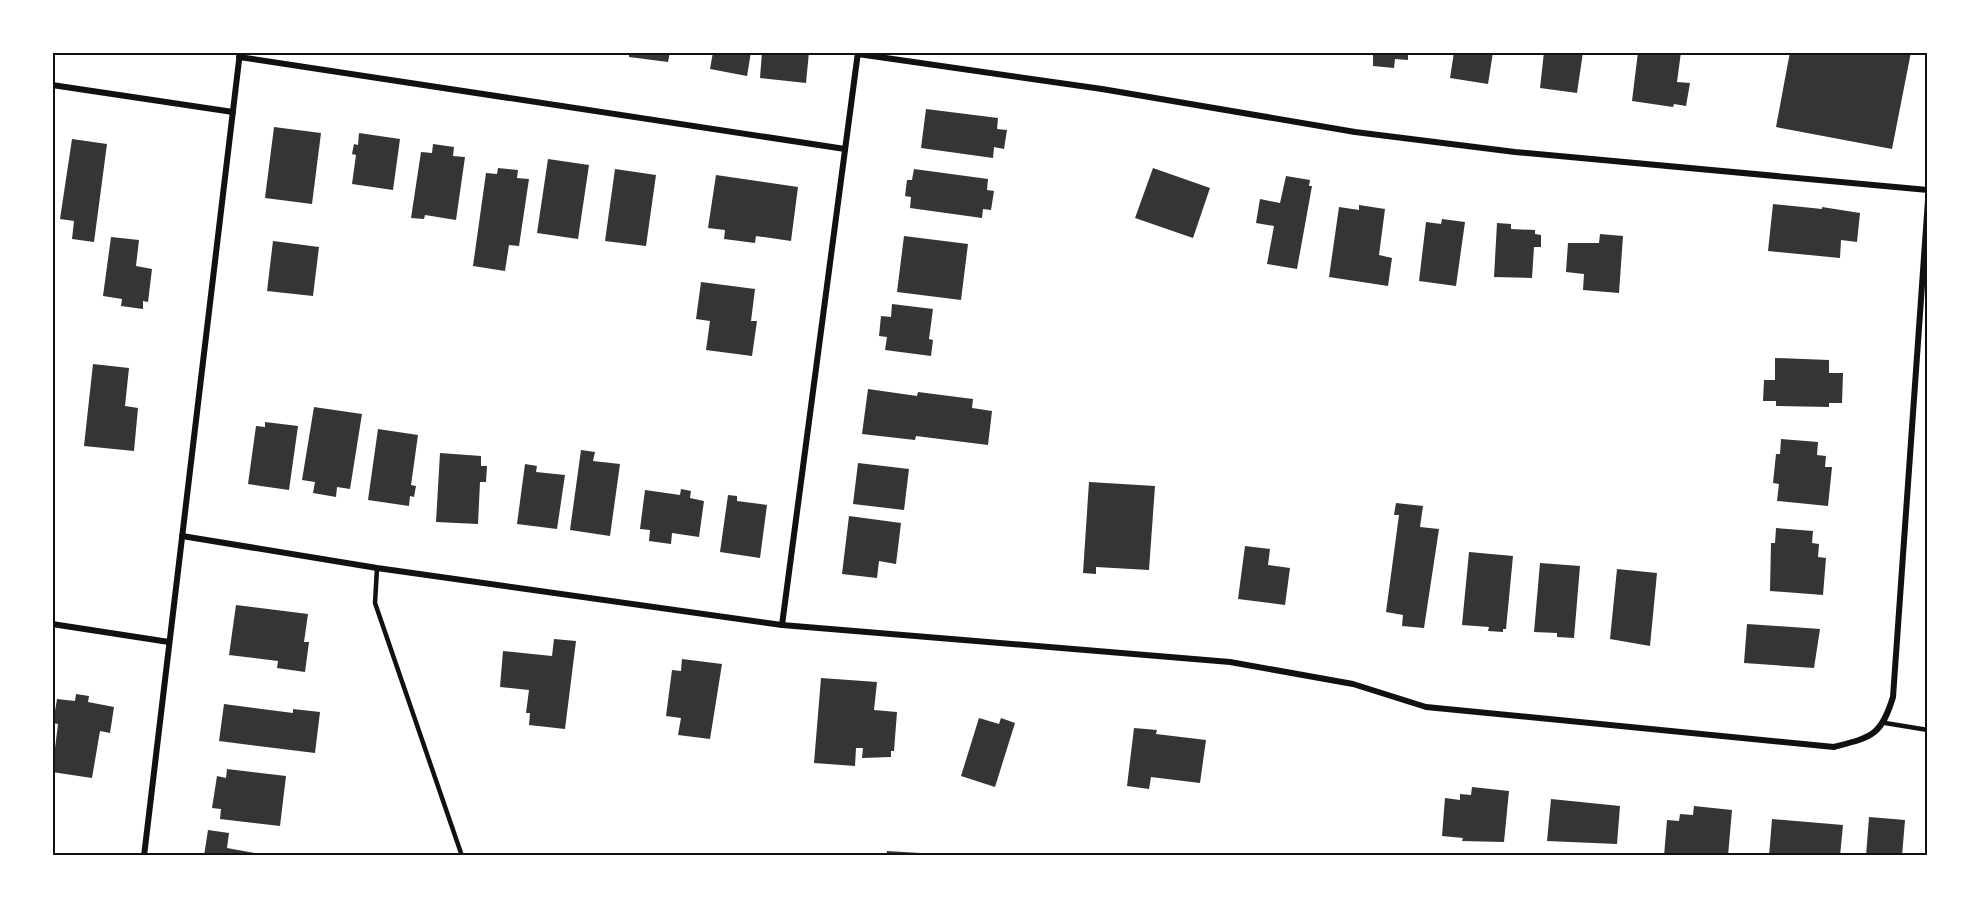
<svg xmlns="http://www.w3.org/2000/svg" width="1980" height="908" font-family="Ubuntu,sans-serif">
<rect width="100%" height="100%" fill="#fff"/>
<g fill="#353535">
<path d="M629,52h41l-2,10 -39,-5z"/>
<path d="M713,52h38l-4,24 -37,-7z"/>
<path d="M762,52h47l-3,31 -46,-5z"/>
<path d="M1362,52h46v8l-13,-1 -1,9 -21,-2v-11z"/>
<path d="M1454,52h39l-5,32 -38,-6z"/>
<path d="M1544,52h39l-6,41 -37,-5z"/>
<path d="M1638,52h43l-4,30 13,1 -4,23 -12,-2 -1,3 -41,-6z"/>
<path d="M1790,52h121l-19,97 -116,-22z"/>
<path d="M926,109l72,9 -1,11 10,1 -3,19 -10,-2 -1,11 -72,-10z"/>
<path d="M274,127l47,6 -9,71 -47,-6z"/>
<path d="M359,133l41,6 -7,51 -41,-6 4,-29 -4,-1 2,-10 4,1z"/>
<path d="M72,139l35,5 -13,98 -22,-3 2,-18 -14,-2z"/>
<path d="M433,144l21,3 -1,9 12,1 -9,63 -31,-5 -1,4 -13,-1 10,-66 11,1z"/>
<path d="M548,159l41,6 -11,74 -41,-6z"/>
<path d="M498,168l20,2 -1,8 12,1 -10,67 -10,-1 -4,26 -32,-5 13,-93 11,1z"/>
<path d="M1153,168l57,20 -17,50 -58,-20z"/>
<path d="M615,169l41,6 -10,71 -41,-5z"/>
<path d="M914,169l74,10 -1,11 7,1 -3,19 -8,-1 -1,9 -72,-10 1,-11 -6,-1 2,-16h5z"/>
<path d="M716,175l82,12 -7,54 -35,-5 -1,7 -31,-4 1,-9 -17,-2z"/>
<path d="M1286,176l24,4 -1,6h3l-15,83 -30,-5 7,-38 -18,-3 4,-24 20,4z"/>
<path d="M1773,204l49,5v-2l38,6 -3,29 -16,-2 -1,18 -72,-7z"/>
<path d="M1359,205l26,4 -6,46 13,3 -4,28 -59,-9 10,-70 20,3z"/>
<path d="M1442,219l23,3 -9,64 -37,-5 7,-59 15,2z"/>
<path d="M1497,223l14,1v5l24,1v4l6,1v12h-7l-2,31 -38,-1z"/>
<path d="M1600,234l23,2 -4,57 -36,-3 1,-16 -18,-2 2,-29h31z"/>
<path d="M904,236l64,8 -7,56 -64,-8z"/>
<path d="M111,237l28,3 -3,26 16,3 -4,33 -5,-1v8l-22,-3 1,-7 -19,-3z"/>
<path d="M273,241l46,6 -6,49 -46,-5z"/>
<path d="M701,282l54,7 -4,32h6l-5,35 -46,-6 4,-29 -14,-2z"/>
<path d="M892,304l41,5 -4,30 4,1 -2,16 -46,-6 2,-13 -8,-1 2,-20 10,1z"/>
<path d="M1775,358l54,2v13h14l-1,30h-13v4l-53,-1v-5h-13l1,-21h11z"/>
<path d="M93,364l36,4 -4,38 13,2 -4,43 -50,-5z"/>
<path d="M868,389l49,7 1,-4 55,7 -1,9 20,3 -4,34 -72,-9 -1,4 -53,-6z"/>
<path d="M314,407l48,7 -12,75 -13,-2 -1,10 -23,-4 2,-11 -13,-2z"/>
<path d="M265,422l33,4 -9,64 -41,-6 8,-58 9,1z"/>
<path d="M378,429l40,6 -7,50 5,1 -2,11 -4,-1 -1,10 -41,-6z"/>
<path d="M1781,439l37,3 -1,13 9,1 -1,11h7l-4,39 -51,-5 2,-17 -6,-1 3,-29h4z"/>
<path d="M581,450l14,2 -2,9 27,3 -10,72 -40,-6z"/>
<path d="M440,453l41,3v10h6l-1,16h-6l-2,42 -42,-2z"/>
<path d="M858,463l51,6 -5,41 -51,-6z"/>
<path d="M525,464l12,2 -1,6 29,3 -8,54 -40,-5z"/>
<path d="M1089,482l66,4 -6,84 -53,-3v7l-13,-1z"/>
<path d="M681,489l10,2 -1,7 14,3 -5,36 -27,-4 -1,11 -22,-3 1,-11 -10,-1 5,-39 35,5z"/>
<path d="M728,495l9,1v5l30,4 -7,53 -40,-6z"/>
<path d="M1396,503l27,3 -3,21 19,2 -15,99 -22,-2 1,-11 -17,-3 13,-97h-5z"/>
<path d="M849,516l52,7 -5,41 -17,-3 -2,17 -35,-4z"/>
<path d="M1776,528l37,3 -1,12 7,1 -1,13 8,1 -3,37 -53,-4 1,-48h4z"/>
<path d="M1245,546l25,3 -2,16 22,3 -5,37 -47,-6z"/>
<path d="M1469,552l44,4 -7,73h-3v3l-15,-1 1,-4 -27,-2z"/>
<path d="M1540,563l40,3 -6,72 -17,-1v-4l-23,-1z"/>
<path d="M1617,569l40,4 -7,73 -40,-7z"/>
<path d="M236,605l72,9 -4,28h5l-4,30 -28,-4 1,-7 -49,-6z"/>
<path d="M1747,624l73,5 -6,39 -70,-5z"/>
<path d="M554,639l22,2 -11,88 -36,-4 1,-12h-4l3,-23 -29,-3 3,-36 49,5z"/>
<path d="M682,659l40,5 -12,75 -32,-4 3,-17 -15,-2 6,-46 9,1z"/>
<path d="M821,678l56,4 -3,28 23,2 -3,39h-3v6l-29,1 1,-10h-7l-1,18 -41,-3z"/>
<path d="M76,694l13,2 -1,6 26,5 -4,26 -10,-2 -8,47 -40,-6 6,-48 -5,-1 4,-24 18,2z"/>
<path d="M224,704l69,9v-4l27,3 -5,41 -96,-12z"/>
<path d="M979,718l20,6 2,-6 14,5 -20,64 -34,-11z"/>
<path d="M1134,728l23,2 -1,4 50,6 -6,43 -49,-6 -2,12 -22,-3z"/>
<path d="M227,769l59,7 -6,50 -60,-7 1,-10 -9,-1 5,-32 9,2z"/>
<path d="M1472,787l37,4 -5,51 -42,-1 1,-3 -21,-2 3,-38 15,2v-6l11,1z"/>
<path d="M1551,799l69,7 -3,38 -70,-3z"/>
<path d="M1694,806l38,4 -4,46h-64l3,-36 12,1 1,-7 13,1z"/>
<path d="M1869,817l36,3 -3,36h-36z"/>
<path d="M1772,819l71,6 -3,31h-71z"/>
<path d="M208,830l21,3 -2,15 44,8h-67z"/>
<path d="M887,851l50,3v2h-51z"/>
</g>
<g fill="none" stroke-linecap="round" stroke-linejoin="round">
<g stroke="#111" stroke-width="4.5">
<path d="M377,568l-2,35 87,253"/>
<path d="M1885,723l43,7"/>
</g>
<g stroke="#111" stroke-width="6">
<path d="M858,54l244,35 253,43 160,20 413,38"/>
<path d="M239,57l606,92"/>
<path d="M52,85l181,27"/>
<path d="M182,536l195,32 405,57 448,37 123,22 73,23 408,40c38,-10 47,-11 59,-50l35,-497"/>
<path d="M52,624l117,18"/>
<path d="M782,625l76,-573"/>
<path d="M144,856l96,-804"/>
</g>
</g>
<rect width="1980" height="908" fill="none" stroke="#ffffff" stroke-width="108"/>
<rect x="54" y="54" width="1872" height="800" fill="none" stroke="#111" stroke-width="2"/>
</svg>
